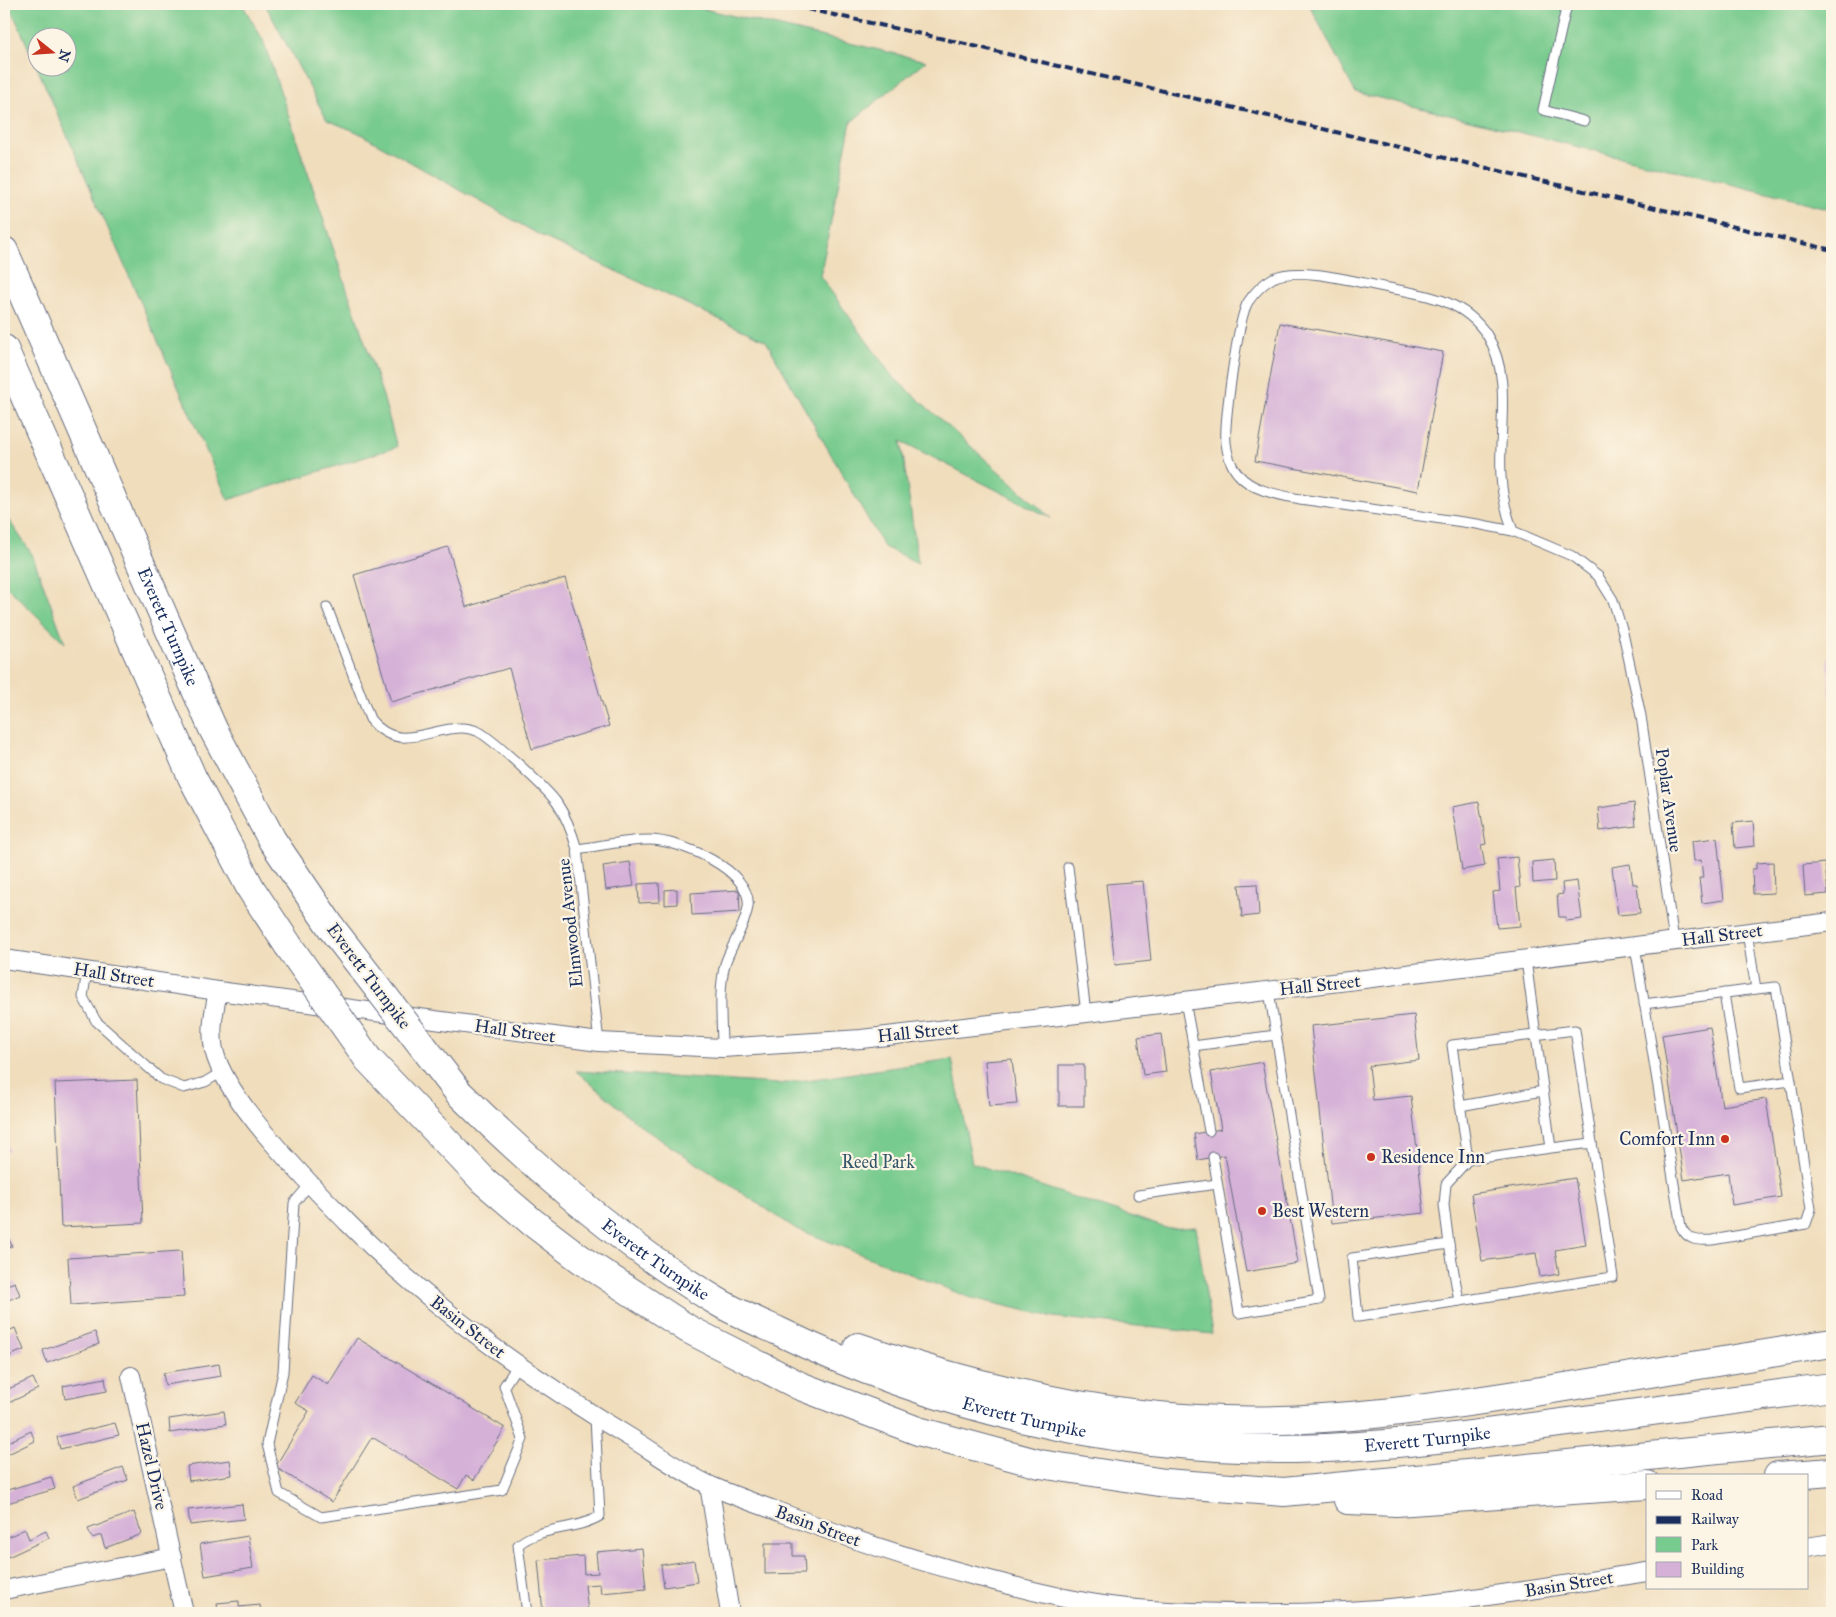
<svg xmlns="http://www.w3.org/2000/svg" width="1836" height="1617" font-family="'IM FELL Great Primer',serif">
<rect width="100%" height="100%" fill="#fcf5e5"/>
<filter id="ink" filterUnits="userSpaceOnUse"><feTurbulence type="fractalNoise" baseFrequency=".02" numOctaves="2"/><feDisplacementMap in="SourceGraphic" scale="10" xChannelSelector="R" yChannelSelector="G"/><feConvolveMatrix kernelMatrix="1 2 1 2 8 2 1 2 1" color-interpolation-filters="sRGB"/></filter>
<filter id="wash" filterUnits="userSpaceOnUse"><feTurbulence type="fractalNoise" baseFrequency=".0096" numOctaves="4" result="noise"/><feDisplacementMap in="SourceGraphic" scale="20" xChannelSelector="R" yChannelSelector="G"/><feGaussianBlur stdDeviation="1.12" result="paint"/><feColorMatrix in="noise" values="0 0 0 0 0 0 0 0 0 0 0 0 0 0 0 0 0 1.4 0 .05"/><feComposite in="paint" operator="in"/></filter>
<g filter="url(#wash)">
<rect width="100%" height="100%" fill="#f0ddbc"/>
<g fill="#78cb8e" stroke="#4a7d76" fill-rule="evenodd">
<path d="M9,4h233l21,36 120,356 14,51 -169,53zM38,38h30v30h-30z"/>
<path d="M265,4h418l243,57 -75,61 -31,154 72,100 159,142 -150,-77 17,122 -34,-16 -118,-206 -221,-103 -188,-106 -30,-12z"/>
<path d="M1309,4h523v205l-477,-117z"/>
<path d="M4,513l28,41 33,89 -61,-59z"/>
<path d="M952,1059l20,104 197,66 27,-2 16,107 -159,-17 -85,-20 -173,-69 -149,-98 -70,-59 203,13z"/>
</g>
<g id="blocks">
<g fill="#d5b1d8">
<path d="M1280,323l163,29 -25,139 -163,-30z"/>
<path d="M448,547l18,60 99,-29 44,148 -77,23 -23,-81 -118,34 -37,-127z"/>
<path d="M1828,657h4v39h-2z"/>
<path d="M1479,802l7,42 -5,1 4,21 -23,4 -10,-63z"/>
<path d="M1634,803l2,23 -36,5 -2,-23z"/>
<path d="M1753,821l2,25 -20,2 -2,-25z"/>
<path d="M1717,838l7,62 -22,3 -3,-25h4l-2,-18 -7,1 -2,-20z"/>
<path d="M1517,857l3,30 -4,1 4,38 -23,2 -4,-36 7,-1 -3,-32z"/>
<path d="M1554,860l1,21 -22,2 -1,-21z"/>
<path d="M630,862l4,24 -28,4 -3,-24z"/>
<path d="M1773,862l1,31 -21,1 -1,-25h4v-6z"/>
<path d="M1825,863l3,31 -23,2 -2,-31z"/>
<path d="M1630,864l3,20h4l3,29 -22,2 -6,-48z"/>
<path d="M1143,881l8,80 -36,4 -9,-81z"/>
<path d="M1577,881l5,38 -16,2v-4h-7l-2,-22 6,-1 -1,-11z"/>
<path d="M659,883l1,19 -21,1 -1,-19z"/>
<path d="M1257,884l2,31 -17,2 -3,-32z"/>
<path d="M677,889v15l-12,1v-15z"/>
<path d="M739,890l1,22 -48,3 -1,-22z"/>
<path d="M1414,1015l5,45 -50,6 4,34 38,-4 13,117 -92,10 -21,-197z"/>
<path d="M1710,1027l12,79 44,-7 15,98 -49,8 -4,-32 -44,7 -22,-145z"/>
<path d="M1161,1034l5,38 -23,3 -5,-38z"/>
<path d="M1012,1059l5,45 -28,2 -4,-45z"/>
<path d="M1262,1062l36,201 -52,9 -21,-117 -27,5 -4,-26 27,-5 -10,-57z"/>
<rect x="1059" y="1065" width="25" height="41"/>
<path d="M137,1080l6,143 -82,4 -6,-144z"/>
<path d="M4,1139h2l3,12 -5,1z"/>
<path d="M1575,1178l11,67 -31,5 4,24 -19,3 -4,-24 -54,8 -11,-67z"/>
<path d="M8,1237l4,9 -8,4v-11z"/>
<path d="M181,1251l3,46 -113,8 -3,-47z"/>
<path d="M15,1282l5,13 -16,7v-16z"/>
<path d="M15,1328l9,22 -20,8v-25z"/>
<path d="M95,1332l4,12 -52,19 -4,-13z"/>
<path d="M357,1338l148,90 -31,52 -8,-5 -8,14 -86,-52 -40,65 -57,-35 34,-56 -14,-8 17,-28 16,10z"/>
<path d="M219,1364l2,12 -56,9 -2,-12z"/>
<path d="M33,1378l5,11 -34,16v-14z"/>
<path d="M105,1378l2,13 -42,8 -2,-13z"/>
<path d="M224,1411l2,13 -56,9 -1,-14z"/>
<path d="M115,1423l4,12 -59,14 -3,-12z"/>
<path d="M31,1431l4,10 -31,15v-12z"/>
<path d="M230,1460l2,15 -43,6 -2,-15z"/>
<path d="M123,1467l5,13 -50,19 -5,-13z"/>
<path d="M51,1477l4,12 -51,15v-13z"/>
<path d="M242,1504l2,15 -54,6 -2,-15z"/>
<path d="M134,1512l8,22 -37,14 -4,-13 -9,3 -4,-9z"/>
<path d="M25,1529l4,10 17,-8 3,7 -41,19 -4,-9v-9z"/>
<path d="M248,1536l5,32 -48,8 -5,-32z"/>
<path d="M765,1543h28v13h11l1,17 -40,1z"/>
<path d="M642,1548l4,41 -45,4 -1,-9 -15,1 3,28h-45l-5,-53 45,-4 1,18 14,-1 -2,-21z"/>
<path d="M694,1560l3,22 -33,5 -3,-22z"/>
<path d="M239,1601v6l21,-2 1,8h-43l-1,-10z"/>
</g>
</g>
</g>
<g filter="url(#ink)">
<use href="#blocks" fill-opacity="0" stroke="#666c7f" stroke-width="1"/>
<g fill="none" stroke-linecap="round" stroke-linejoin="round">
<defs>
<g id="service">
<path d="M1567,4l-24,106 41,11"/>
<path d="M1513,531c-7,-19 -11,-36 -12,-55 -3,-46 12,-99 -14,-141 -23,-35 -60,-40 -98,-47 -29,-5 -90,-23 -116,-10 -9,5 -19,15 -25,24 -10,16 -24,120 -22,141 1,10 5,23 12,31 14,17 41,21 62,25l177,25 36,7 59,25 26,20 15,24 10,33 18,83 33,225"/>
<path d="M327,607l43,112c29,35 56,9 92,9 4,0 12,2 15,3 14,6 71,59 80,72 10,15 15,29 20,46"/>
<path d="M1068,867l18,146"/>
<path d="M1635,946l46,281c7,14 17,14 31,13l94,-16 5,-15 -35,-222 -20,2 -9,-57"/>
<path d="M1526,960l25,188 41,-5 21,134 -255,40 -6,-59 97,-14 -5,-39 2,-21 22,-24 83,-12"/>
<path d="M87,970l-4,27 13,24 65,58 23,9 21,-6 17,-10"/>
<path d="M1724,993l15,95 52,-7"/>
<path d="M1185,1001l24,130"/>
<path d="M1644,1004l112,-15"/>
<path d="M599,1042l-22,-193c23,-3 49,-9 72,-9 30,0 104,30 99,67 -3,20 -17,38 -23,57 -7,27 -3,57 -3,84"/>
<path d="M1193,1046l83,-11"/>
<path d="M1460,1106l83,-15"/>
<path d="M1213,1157l26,156 80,-13 -50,-309"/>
<path d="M1468,1160l-16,-115 123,-15 17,113"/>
<path d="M310,1184l-16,19 -11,169 -16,72 12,49 42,24 181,-27 21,-51 -19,-53 13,-20"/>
<path d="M1138,1195l79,-11"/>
<path d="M1449,1244l10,57"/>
<path d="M527,1613l-9,-68c22,-19 57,-14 82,-29l-5,-99"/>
</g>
<g id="minor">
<path d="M4,959l214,32 381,51 123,6 139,-9 225,-26 746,-91"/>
<path d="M218,991c-4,20 -8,39 -4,59 11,50 97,135 134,173 84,85 181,154 283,215 26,16 52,35 80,48 23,10 47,18 71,27 63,24 128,46 193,63 57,15 116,31 175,34 87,5 176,5 262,-4 79,-9 157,-22 235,-34"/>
<path d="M131,1376l53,237"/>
<path d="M709,1485l21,128"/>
<path d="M1807,1547l25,-4"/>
<path d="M4,1590l168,-33"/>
</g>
<g id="motorway">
<path id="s1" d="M4,251l209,478 59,111 61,90"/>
<path d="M4,349l188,428 59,112 37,56"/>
<path d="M368,1059l116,122 48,41 50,38 106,69 112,57 118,45 122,33 125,19 119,9 548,-54"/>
<path id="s2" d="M459,1093c77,76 165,153 259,209 19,11 40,20 60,29 155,76 328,117 501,118 89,0 179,-12 266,-24 96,-12 192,-25 287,-38"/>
<path d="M858,1347c110,38 223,65 339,72 119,7 239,-11 356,-30 93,-15 186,-31 279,-46"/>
<path d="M1778,1476l54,-4"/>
<path d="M1348,1500l48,2 251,-17"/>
</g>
</defs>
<use href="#service" stroke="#666c7f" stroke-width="11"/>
<use href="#minor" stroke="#666c7f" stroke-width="20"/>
<use href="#motorway" stroke="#666c7f" stroke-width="30"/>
<use href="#service" stroke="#fff" stroke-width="9"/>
<use href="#minor" stroke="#fff" stroke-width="18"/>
<use href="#motorway" stroke="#fff" stroke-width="28"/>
<path stroke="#1b2f5e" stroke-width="4" stroke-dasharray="8 4" stroke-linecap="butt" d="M784,4l169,37 879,209"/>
<defs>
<g id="motorway-bridge">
<path d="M333,930l126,163"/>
<path d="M288,945l80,114"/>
</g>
</defs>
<use href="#motorway-bridge" stroke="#666c7f" stroke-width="30" stroke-linecap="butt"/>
<use href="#motorway-bridge" stroke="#fff" stroke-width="28"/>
</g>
</g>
<g fill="#c8321e" stroke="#fcf5e5" stroke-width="2">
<circle cx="1725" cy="1139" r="5"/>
<circle cx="1371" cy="1157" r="5"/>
<circle cx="1262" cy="1211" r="5"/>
</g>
<g text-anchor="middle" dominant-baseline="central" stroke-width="4.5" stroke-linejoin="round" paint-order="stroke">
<g font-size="18" fill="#1b2f5e" stroke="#fcf5e5">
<text stroke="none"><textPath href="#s1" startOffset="410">Everett Turnpike</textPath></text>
<text transform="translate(1669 800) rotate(82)">Poplar Avenue</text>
<text transform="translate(570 923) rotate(-96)">Elmwood Avenue</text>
<text transform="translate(1722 935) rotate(-7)">Hall Street</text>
<text transform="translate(114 975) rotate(9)">Hall Street</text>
<text transform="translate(369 976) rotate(53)">Everett Turnpike</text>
<text transform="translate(1320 985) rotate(-6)">Hall Street</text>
<text transform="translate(515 1031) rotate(8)">Hall Street</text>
<text transform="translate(918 1032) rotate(-6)">Hall Street</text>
<text stroke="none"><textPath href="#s2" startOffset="258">Everett Turnpike</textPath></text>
<text transform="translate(468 1327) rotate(38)">Basin Street</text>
<text stroke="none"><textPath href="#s2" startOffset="662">Everett Turnpike</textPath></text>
<text stroke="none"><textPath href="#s2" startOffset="1068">Everett Turnpike</textPath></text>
<text transform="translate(152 1466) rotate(77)">Hazel Drive</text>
<text transform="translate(818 1526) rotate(20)">Basin Street</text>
<text transform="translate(1569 1584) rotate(-9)">Basin Street</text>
</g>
<g font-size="18" fill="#1b2f5e" stroke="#fcf5e5" text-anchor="start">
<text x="1715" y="1139" text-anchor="end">Comfort Inn</text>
<text x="1381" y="1157">Residence Inn</text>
<text x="1272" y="1211">Best Western</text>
</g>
<g font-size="18" fill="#32566a" stroke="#fcf5e5">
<text x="878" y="1162">Reed Park</text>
</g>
</g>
<rect width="1836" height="1617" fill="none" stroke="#fcf5e5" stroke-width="20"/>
<rect x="1646" y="1474" width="162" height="115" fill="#fcf5e5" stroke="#a2a6af"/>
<rect x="1656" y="1491" width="25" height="8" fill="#ffffff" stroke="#a2a6af"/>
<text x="1691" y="1500" font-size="15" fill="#1b2f5e">Road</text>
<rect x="1656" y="1516" width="25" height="8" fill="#1b2f5e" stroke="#a2a6af"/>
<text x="1691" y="1524" font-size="15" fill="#1b2f5e">Railway</text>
<rect x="1656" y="1537" width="25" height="15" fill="#78cb8e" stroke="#a2a6af"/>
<text x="1691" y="1550" font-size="15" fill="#1b2f5e">Park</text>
<rect x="1656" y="1562" width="25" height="15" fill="#d5b1d8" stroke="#a2a6af"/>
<text x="1691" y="1574" font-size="15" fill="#1b2f5e">Building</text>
<g transform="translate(52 52) rotate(107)"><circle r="24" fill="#fcf5e5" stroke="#a2a6af"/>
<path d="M0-4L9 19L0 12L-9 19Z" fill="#c8321e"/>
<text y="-8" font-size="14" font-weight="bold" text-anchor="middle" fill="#1b2f5e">N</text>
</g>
</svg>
